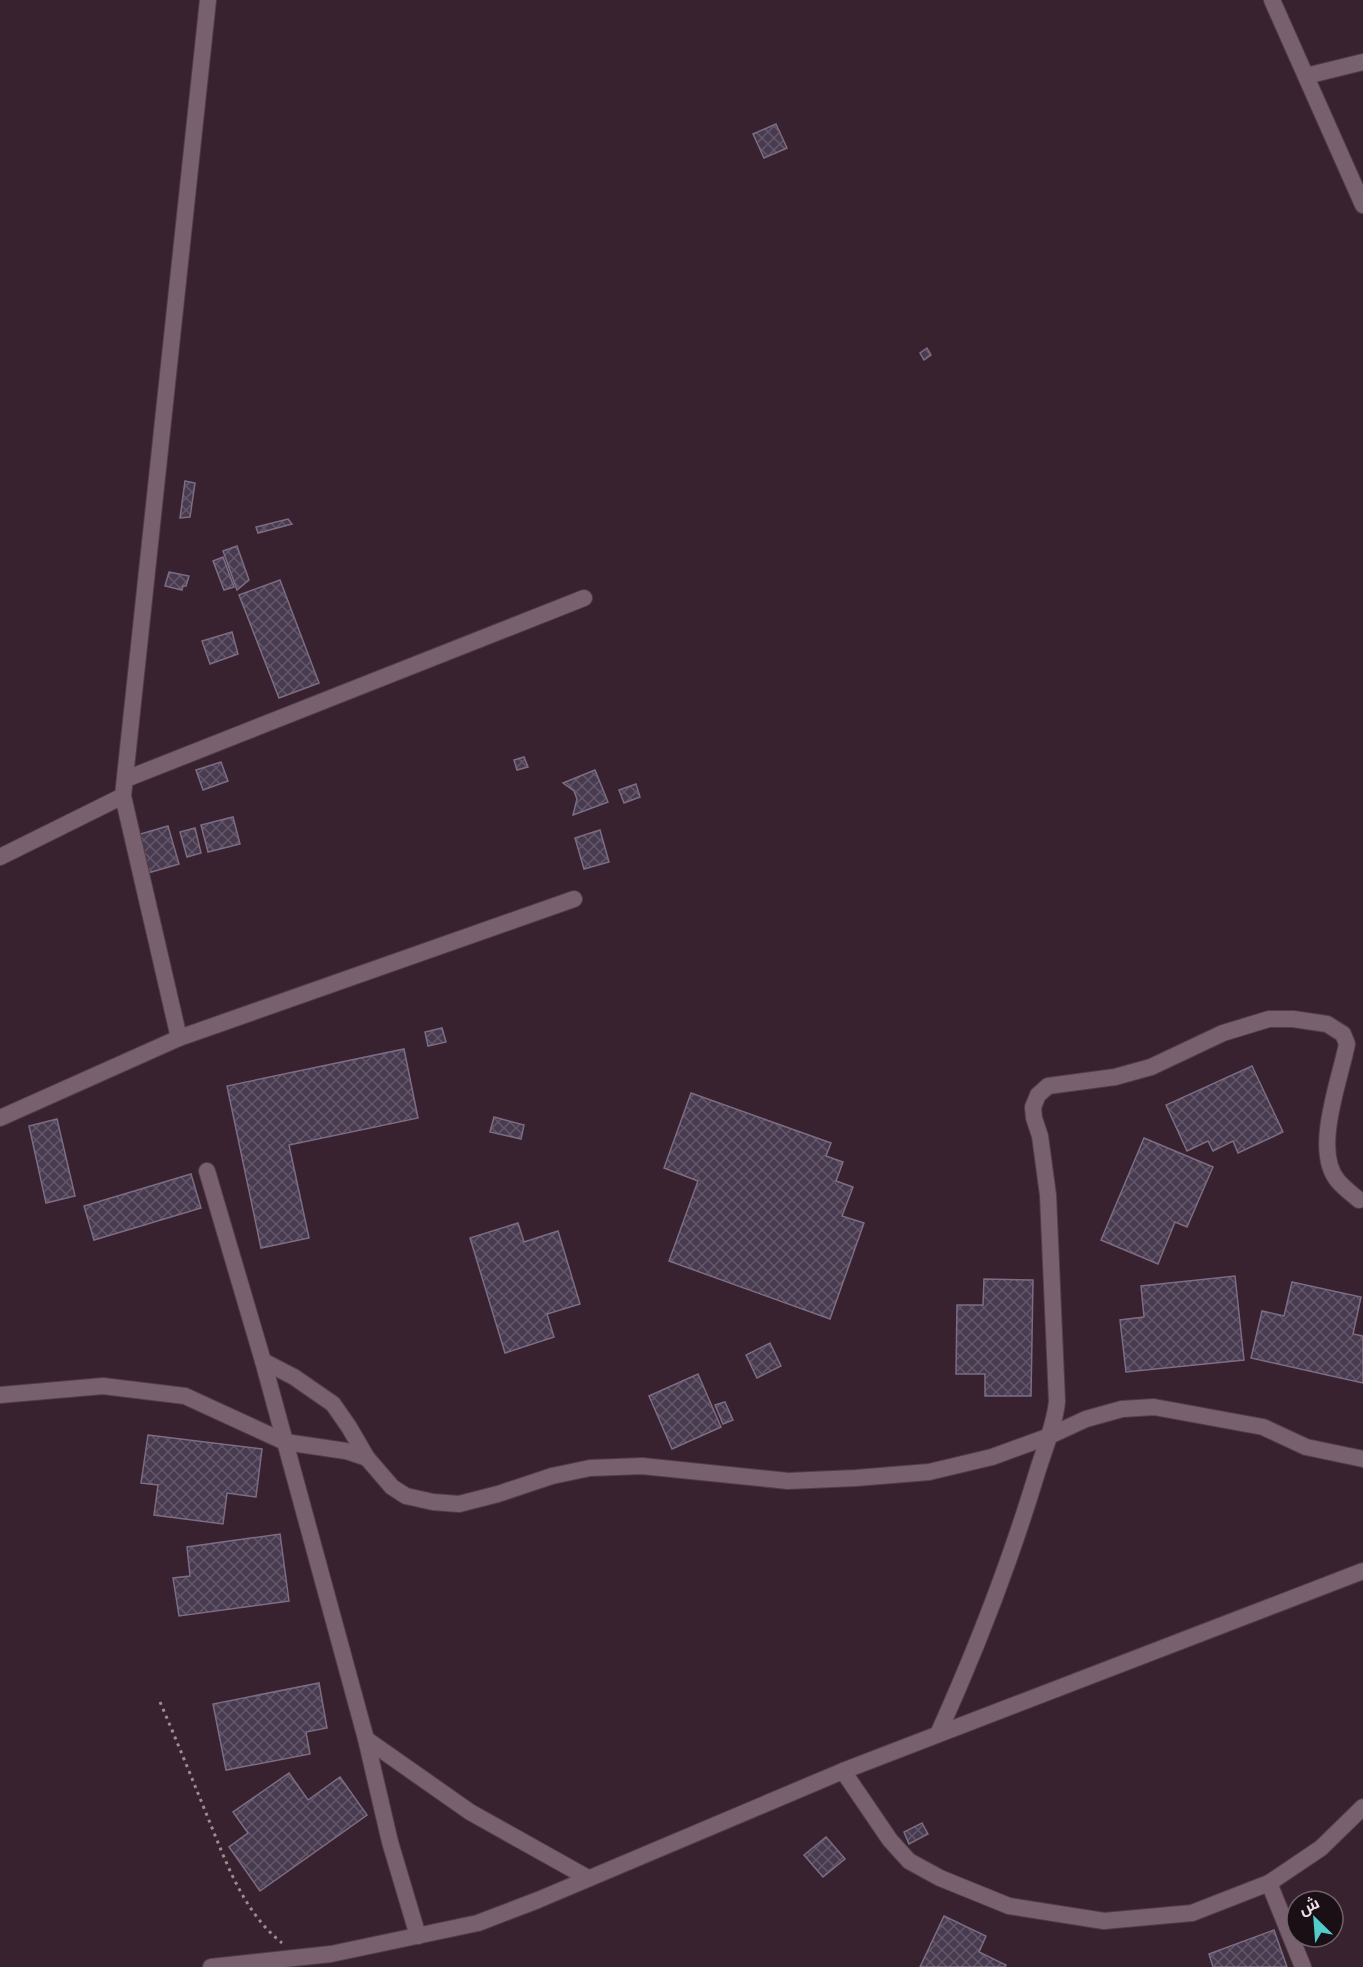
<svg xmlns="http://www.w3.org/2000/svg" width="1363" height="1967" font-family="'Sofia Sans Condensed',Cairo,sans-serif">
<defs>
<pattern id="building-cross-hatch" width="8" height="8" patternUnits="userSpaceOnUse" patternTransform="scale(1.5)"><rect width="8" height="8" fill="#483b50"/><path d="M0 0l8 8M0 8l8-8" fill="none" stroke="#635769"/></pattern>
</defs>
<rect width="100%" height="100%" fill="#38222f"/>
<g fill="url(#building-cross-hatch)" stroke="#7c6d85" stroke-width="1.5">
<path d="M776,124l11,24 -23,10 -11,-24z"/>
<path d="M927,348l4,7 -7,5 -4,-7z"/>
<path d="M185,481l10,2 -5,34 -10,1z"/>
<path d="M288,519l4,5 -34,9 -2,-6z"/>
<path d="M237,546l12,34 -12,10 -14,-39z"/>
<path d="M223,557l11,30 -10,3 -11,-29z"/>
<path d="M169,572l20,4 -3,10h-3l-1,4 -17,-4z"/>
<path d="M280,580l39,103 -40,15 -40,-103z"/>
<path d="M232,632l6,22 -28,10 -8,-23z"/>
<path d="M524,757l4,10 -11,3 -3,-10z"/>
<path d="M221,762l7,19 -25,9 -7,-20z"/>
<path d="M595,770l13,32 -35,13 4,-16 -3,-8 -11,-8z"/>
<path d="M636,784l4,13 -16,6 -5,-13z"/>
<path d="M233,817l7,27 -32,8 -7,-27z"/>
<path d="M168,826l11,38 -31,9 -11,-38z"/>
<path d="M195,828l6,25 -14,4 -7,-25z"/>
<path d="M600,830l9,32 -25,7 -9,-31z"/>
<path d="M442,1028l4,14 -18,4 -3,-14z"/>
<path d="M404,1049l14,69 -129,27 20,93 -48,10 -34,-162z"/>
<path d="M1252,1066l31,66 -45,21 -5,-12 -20,10 -5,-10 -21,10 -21,-46z"/>
<path d="M691,1093l140,50 -5,13 17,6 -7,19 17,6 -11,29 22,7 -34,96 -161,-58 29,-80 -34,-13z"/>
<path d="M494,1117l30,8 -3,14 -31,-7z"/>
<path d="M57,1119l18,77 -29,7 -17,-77z"/>
<path d="M1144,1138l69,29 -26,60 -12,-5 -17,42 -57,-24z"/>
<path d="M191,1174l10,34 -107,32 -10,-34z"/>
<path d="M518,1223l6,19 34,-11 22,73 -33,10 7,23 -49,16 -35,-115z"/>
<path d="M1235,1276l9,84 -118,12 -6,-52 24,-3 -3,-31z"/>
<path d="M984,1279l49,1 -2,116h-46v-22h-29l1,-69h26z"/>
<path d="M1292,1282l69,15 -8,37 10,2v47l-112,-25 11,-47 22,5z"/>
<path d="M770,1343l11,23 -24,12 -11,-23z"/>
<path d="M698,1374l23,53 -49,22 -23,-53z"/>
<path d="M725,1402l8,18 -10,4 -8,-19z"/>
<path d="M148,1435l114,14 -6,48 -29,-4 -4,31 -69,-9 4,-30 -17,-2z"/>
<path d="M280,1534l9,67 -110,15 -6,-38 17,-2 -3,-29z"/>
<path d="M319,1683l8,45 -21,4 4,22 -84,16 -13,-66z"/>
<path d="M289,1773l19,27 32,-23 27,38 -107,76 -31,-44 19,-14 -15,-21z"/>
<path d="M922,1823l6,11 -19,10 -5,-12z"/>
<path d="M826,1837l19,22 -22,18 -19,-22z"/>
<path d="M944,1916l42,20 -7,16 27,13 -1,2h-85z"/>
<path d="M1274,1930l13,37h-74l-4,-13z"/>
</g>
<g fill="none" stroke-linecap="round" stroke-linejoin="round">
<defs>
<g id="minor">
<path d="M208,0l-85,796 56,242 395,-139"/>
<path d="M1272,0l91,205"/>
<path d="M1306,76l57,-14"/>
<path d="M126,779l458,-181"/>
<path d="M0,857l123,-61"/>
<path d="M0,1118l179,-80"/>
<path d="M207,1171l56,190 103,378 104,73 118,66"/>
<path d="M263,1361l31,16 39,27 16,23 18,31 25,29 14,9 27,6 26,2 39,-10 54,-18 38,-8 52,-2 146,15 68,-3 73,-6 63,-15 55,-20 39,-18 36,-10 32,-2 109,20 43,20 57,12"/>
<path d="M0,1395l103,-9 82,10 100,46 61,9 21,7"/>
<path d="M938,1734c38,-84 71,-169 98,-258 7,-24 19,-51 21,-75l-9,-206 -8,-59 -6,-18 -1,-11 5,-12 10,-9 67,-9 36,-10 72,-34 46,-14h24l34,5 16,10 4,10c-7,36 -35,107 -9,137 6,7 14,13 21,19"/>
<path d="M366,1739l24,103 28,94"/>
<path d="M843,1771l47,69 19,21 31,17 69,28 95,15 88,-8 77,-30 52,-35 42,-41"/>
<path d="M1269,1883l34,84"/>
<path d="M211,1967l120,-13 147,-31 60,-23 305,-129 520,-200"/>
</g>
</defs>
<use href="#minor" stroke="#503e49" stroke-width="18"/>
<path stroke="#9c8a95" stroke-width="3" stroke-dasharray="3 4.5" stroke-linecap="butt" d="M160,1702c16,37 31,74 46,111 19,46 36,98 76,130"/>
<use href="#minor" stroke="#79606f" stroke-width="16"/>
</g>
<g transform="translate(1315 1919) rotate(335)"><circle r="28" fill="#190f15" stroke="#6e6269" stroke-width="1.5"/>
<path d="M0-4.5L10 22L0 15L-10 22Z" fill="#52cdcb"/>
<text y="-9" font-size="16" font-weight="bold" text-anchor="middle" fill="#eedfe8">ش</text>
</g>
</svg>
